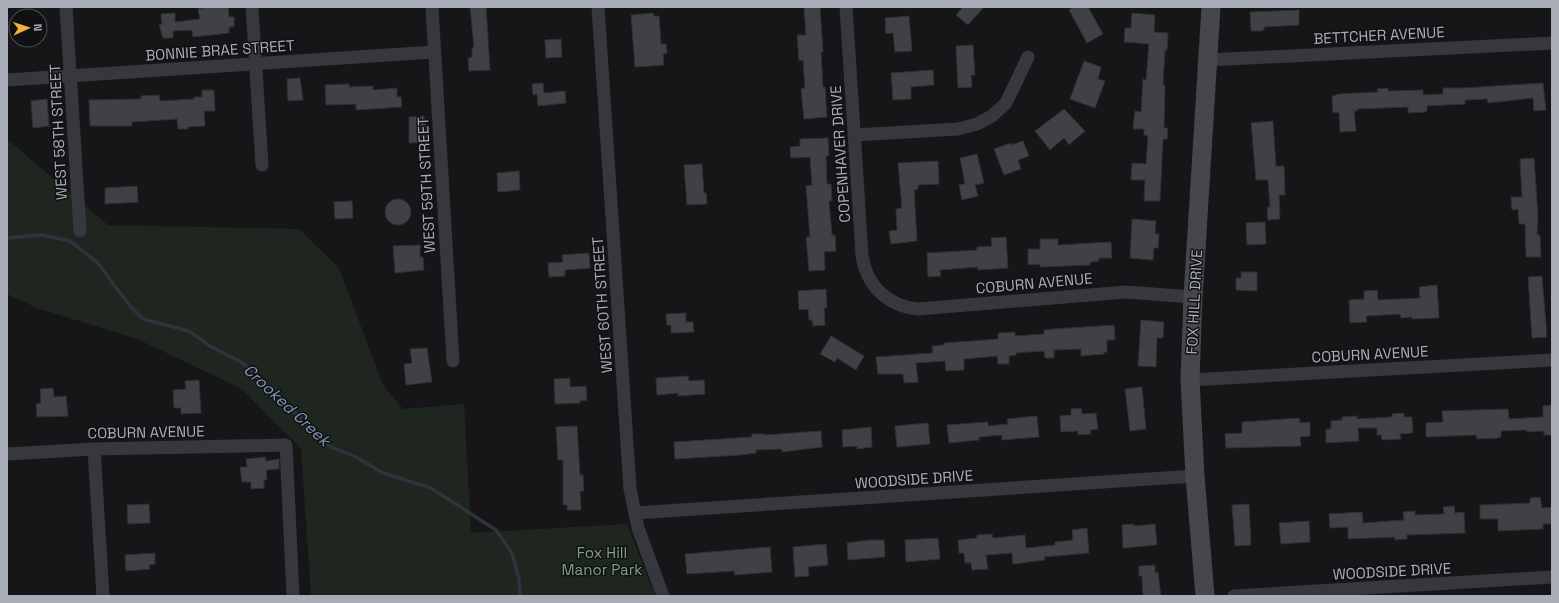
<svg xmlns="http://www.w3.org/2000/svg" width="1559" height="603" font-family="'Space Grotesk',sans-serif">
<rect width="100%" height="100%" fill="#161618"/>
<path fill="#1e261f" d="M7,139l101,86 191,4 40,39 44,117 20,24 61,-5 7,129 156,-9 28,72h-344l-10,-147 -59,-60 -105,-50 -100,-31 -30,-14z"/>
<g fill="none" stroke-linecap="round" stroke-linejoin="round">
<path stroke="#2c353c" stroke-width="3.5" d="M7,238l34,-3 29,6 27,21 33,44 13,13 46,12 21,15 33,17 88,84 25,10 27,16 48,15 65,42 16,23 7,26 1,17"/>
</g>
<g fill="#404145" stroke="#303034">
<path d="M207,7h21l1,10h5v10h-5v6l-36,4 -1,-7 -19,1v7h-10l-4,-13 3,-1 -1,-10 14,-1v9l25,-3 -2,-10z"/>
<path d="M470,7h16l4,63 -21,1 -1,-13 4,-1v-9l2,-1z"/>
<path d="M804,7h16l3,45h-2l2,35h2l2,30 -23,2 -3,-30 4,-1 -2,-28 -4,1 -2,-26h9z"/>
<path d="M963,7h21l-16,18 -12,-10z"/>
<path d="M1074,7h14l15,27 -16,9 -18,-33z"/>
<path d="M1299,10v15l-35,2v3l-3,1h-10l-1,-19z"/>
<path d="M653,13l1,3h5l2,28h5l1,9 -4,1 1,11 -29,2 -4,-52z"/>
<path d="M1132,13l23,2 -1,17 14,1 -1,17h-2l-2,35h2l-1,43h4l-1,11h-4l-3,62h-16l1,-21h-14l1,-17 14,1 2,-28 -4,-1v-6h-11l2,-18 6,1 2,-33 3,1 3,-36 -25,-2 1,-14h6z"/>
<path d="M909,16l3,35 -17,1 -2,-19 -7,1 -1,-16z"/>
<path d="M561,39l1,18 -16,1 -1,-18z"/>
<path d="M973,45l2,30h-4l1,12 -14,1 -2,-42z"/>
<path d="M1084,61l17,6 -3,12 7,2 -10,27 -25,-9z"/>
<path d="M933,70l1,15 -23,2v12l-18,1 -2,-27z"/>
<path d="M300,78l3,22 -15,1 -1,-22z"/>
<path d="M543,83l1,10 21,-2 1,12 -28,3 -1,-12 -4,1 -1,-11z"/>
<path d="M1543,83l3,27 -12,1 -1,-13 -45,5 -1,-4 -22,1v4l-38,2v5l-3,1 -16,1v-6l-51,2 1,2h-4l2,20 -16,1 -1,-20 -6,1 -1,-17 7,-2 39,-2 -1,-3 11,-1v3l35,-1v5l20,-1v-6h21z"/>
<path d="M349,84v3l24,-1v4l24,-2v9h4l1,10 -46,3v-6l-30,1 -1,-20z"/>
<path d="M202,90h12l1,21h-11l1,15 -17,1v2h-10l-1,-10 -45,3v4h-42l-1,-26 52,-1v-3l18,-1 1,6 34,-2v-2h8z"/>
<path d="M47,99l2,27 -16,2 -2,-27z"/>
<path d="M1064,109l21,22 -16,14 -5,-7 -14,12 -15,-19z"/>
<path d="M424,116l3,21h-3v5l-15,1v-26z"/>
<path d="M1273,121l3,45h8l1,29h-6l1,24 -12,1 -1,-13h3l-2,-27h-12l-5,-57z"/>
<path d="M828,138l1,18h-3l1,28h4l1,17h-3l3,34h3l1,16 -12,1 1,18 -16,1 -3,-34h4l-4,-51 6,-1 -2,-28 -19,1 -1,-11 10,-1v-7z"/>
<path d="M1023,141l6,15 -11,4 3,9 -17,6 -10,-26 17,-6v2z"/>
<path d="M977,154l7,29 -9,2 3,11 -16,4 -3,-15 6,-1 -5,-26z"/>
<path d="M1534,158l4,59 -1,18h3l1,22h-15l-1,-33h-6l-1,-15 -6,1 -1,-13h11l-2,-38z"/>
<path d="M938,161l1,23 -21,1v4l-4,1 3,51 -26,3 -2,-13 8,-1 -1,-21 6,-1 -4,-45z"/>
<path d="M702,164l2,29h2l1,11 -20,1 -3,-40z"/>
<path d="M519,171l1,19 -22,2 -1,-19z"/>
<path d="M137,186l1,16 -33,2v-16z"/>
<circle cx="398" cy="212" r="13"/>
<path d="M352,201l1,17 -18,1 -1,-17z"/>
<path d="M1132,219l24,2 -1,13h4l-1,14h-4l-1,12 -23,-2z"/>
<path d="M1265,222l1,22 -19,1 -1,-22z"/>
<path d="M1006,237l2,31 -30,2v-3l-38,3 1,6 -13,1 -1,-24 50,-3v-3l15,-1 -1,-8z"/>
<path d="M1040,239h18v6l53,-3 1,16h-13v3l-9,1v3l-50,2v-3l-12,1v-16h12z"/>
<path d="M420,245v12h3l1,13 -29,3 -2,-27z"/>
<path d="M589,253l1,15 -25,2v6l-16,1 -1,-14 15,-1 -1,-7z"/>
<path d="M1241,272h16v19l-21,-1v-12h5z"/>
<path d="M1542,276l5,61 -15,1 -4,-61z"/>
<path d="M1437,285l2,33 -27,1 -1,-2 -10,1 -1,-4 -34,2 1,6 -17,1 -1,-23 15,-1v-8l13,-1 1,10 42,-2 -1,-11z"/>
<path d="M826,289l1,19h-3l1,17 -12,1 -1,-6h-3l-1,-11 -9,1 -1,-19z"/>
<path d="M686,313v9h7l1,10 -23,1v-8h-4l-1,-11z"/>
<path d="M1141,320l23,2 -1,16h-6l-1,29 -18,-1z"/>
<path d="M1114,325l1,15h-8v12h-3v2l-23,2v-7l-27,1v8h-9l-1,-7 -28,2v2l-7,1v8h-11l-1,-8 -33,3v11l-18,1 -1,-10 -29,2 2,19 -14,1 -1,-9h-25l-2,-17 57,-4 -1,-7 12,-1v-2l54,-4v-6l17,-1v4l29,-2v-4l10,-1z"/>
<path d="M831,336l33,20 -8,14 -19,-12 -2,4 -15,-8z"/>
<path d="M427,348l5,34 -26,3 -2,-21 8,-1 -2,-14z"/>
<path d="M688,376l1,5 15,-1 1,14 -27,2v-3l-21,2 -1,-17z"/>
<path d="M570,378v9l16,-1 1,14 -7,1v2l-25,1 -1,-25z"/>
<path d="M199,380l2,33 -20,1v-6h-7l-1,-18 13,-1 -1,-8z"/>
<path d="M1142,387l4,42 -16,2 -5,-42z"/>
<path d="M53,388l1,9 12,-1 2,20 -31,1 -1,-13 5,-1 -1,-14z"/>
<path d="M1552,405v30h-8v-4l-17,1 -1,-2 -25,1v6l-4,1 -20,1 -1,-4 -50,2v-14l17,-1 -1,-11 66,-2 1,10 34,-2v-11z"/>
<path d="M1081,408l1,6 14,-1 2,16 -8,1 1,4 -13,1v-4l-17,1 -1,-16 11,-1v-6z"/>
<path d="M1404,413v4h8l1,16 -13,1 1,5 -19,1 -1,-5h-4v-7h-19l1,13 -33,2v-14h5v-8l11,-1v-3l15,-1v3l19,-1 16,-1v-3z"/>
<path d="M1037,416l2,21 -37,3v-5l-23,2v3l-30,3 -2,-18 41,-3v4l20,-2 -1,-5z"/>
<path d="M1299,418l1,5 10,-1v14l-10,1 1,9 -75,2 -1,-14 17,-1v-11z"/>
<path d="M928,423l2,21 -33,3 -2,-21z"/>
<path d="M577,426l3,49h3l1,16h-4l1,19h-14v-5h-4v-45h-5l-2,-33z"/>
<path d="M871,427l1,20 -15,2v-3l-14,1 -1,-17z"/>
<path d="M821,431l1,16 -40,5v-3l-26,1v3l-15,2 -66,4 -1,-17 78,-5v-3h12v1z"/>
<path d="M265,457l1,4 13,-2v10l-13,1 1,10h-3v8l-13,1v-7h-9l-2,-15h7l-1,-8z"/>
<path d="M1540,497l2,11 10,-1v17h-9v5l-45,2v-12h-18v-14l50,-2v-5z"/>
<path d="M149,504l1,19 -22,1 -1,-19z"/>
<path d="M1249,504l2,41 -16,1 -3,-41z"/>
<path d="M1454,506l1,7 9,-1 1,21 -58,2v4l-12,1v-3l-47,2v-12l-18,1 -1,-14 33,-2 1,11 41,-3 -1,-8 12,-1v4l29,-1 -1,-7z"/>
<path d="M1309,521l1,21 -29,2 -2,-21z"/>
<path d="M1134,524v2l21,-2 2,21 -34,3 -1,-23z"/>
<path d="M1087,528l2,25 -45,4 1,3 -32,4 -1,-11 -26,2 2,14 -16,1 -1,-7h-6l-1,-10h-5l-1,-13 19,-2v-3l15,-1 1,4 32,-3 1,13 29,-3v-3l18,-2 -1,-10z"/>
<path d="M938,538l2,21 -34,3 -1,-22z"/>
<path d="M870,540h14l1,17 -37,3 -1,-17z"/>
<path d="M826,544l2,21 -20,2 1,9 -14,1 -2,-30z"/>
<path d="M770,547l2,25 -37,3 -1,-4 -47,3 -2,-20z"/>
<path d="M155,553v11l-6,1 1,4 -24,2 -1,-16z"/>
<path d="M1155,565v8l3,-1 3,24h-18l-1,-20h-3v-10z"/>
</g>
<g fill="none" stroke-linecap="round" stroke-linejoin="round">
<g stroke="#37383d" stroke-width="13">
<path d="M66,7l14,224"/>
<path d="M252,7l10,158"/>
<path d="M432,7l21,354"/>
<path d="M598,7l32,482 8,39 25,68"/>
<path d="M846,7l16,248c4,30 25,51 56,54l208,-17 67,5"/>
<path d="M1208,60l344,-17"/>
<path d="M7,80l427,-28"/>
<path d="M854,135l104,-6 19,-5 15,-8 14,-13 22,-46"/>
<path d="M1190,380l362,-20"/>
<path d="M94,449l9,147"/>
<path d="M7,454l87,-5 192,-4 7,151"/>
<path d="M635,513l560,-37"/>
<path d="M1234,596l318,-19"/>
</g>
<path stroke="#45474d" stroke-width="19" d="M1205,596l-10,-120 -5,-96 3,-83 18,-290"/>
</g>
<g text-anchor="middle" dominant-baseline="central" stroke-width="3" stroke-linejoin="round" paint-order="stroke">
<g font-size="15" fill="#a8adb8" stroke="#111113">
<text transform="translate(1379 35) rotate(-3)">BETTCHER AVENUE</text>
<text transform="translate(220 50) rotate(-4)">BONNIE BRAE STREET</text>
<text transform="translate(58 132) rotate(-93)">WEST 58TH STREET</text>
<text transform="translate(840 154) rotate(-94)">COPENHAVER DRIVE</text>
<text transform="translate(426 185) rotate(-93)">WEST 59TH STREET</text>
<text transform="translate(1034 283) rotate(-5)">COBURN AVENUE</text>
<text transform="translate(1194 302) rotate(-87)">FOX HILL DRIVE</text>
<text transform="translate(602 305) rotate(-94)">WEST 60TH STREET</text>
<text transform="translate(1370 354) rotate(-3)">COBURN AVENUE</text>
<text transform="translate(146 432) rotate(-1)">COBURN AVENUE</text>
<text transform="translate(914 479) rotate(-4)">WOODSIDE DRIVE</text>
<text transform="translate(1392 571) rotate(-3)">WOODSIDE DRIVE</text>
</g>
<g font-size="15" fill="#7fa381" stroke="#111113">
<text x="602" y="552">Fox Hill<tspan x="602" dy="17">Manor Park</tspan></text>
</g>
<g font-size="16" font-style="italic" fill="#7f9bb3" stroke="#111113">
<text transform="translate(287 405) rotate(43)">Crooked Creek</text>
</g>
</g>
<rect width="1559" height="603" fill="none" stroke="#a8adb8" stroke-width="16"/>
<g transform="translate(28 28) rotate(87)"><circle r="19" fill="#111113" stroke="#4d4f55"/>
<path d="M0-3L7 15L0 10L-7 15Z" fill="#f2b134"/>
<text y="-6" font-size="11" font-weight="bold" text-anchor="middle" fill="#a8adb8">N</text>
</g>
</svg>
